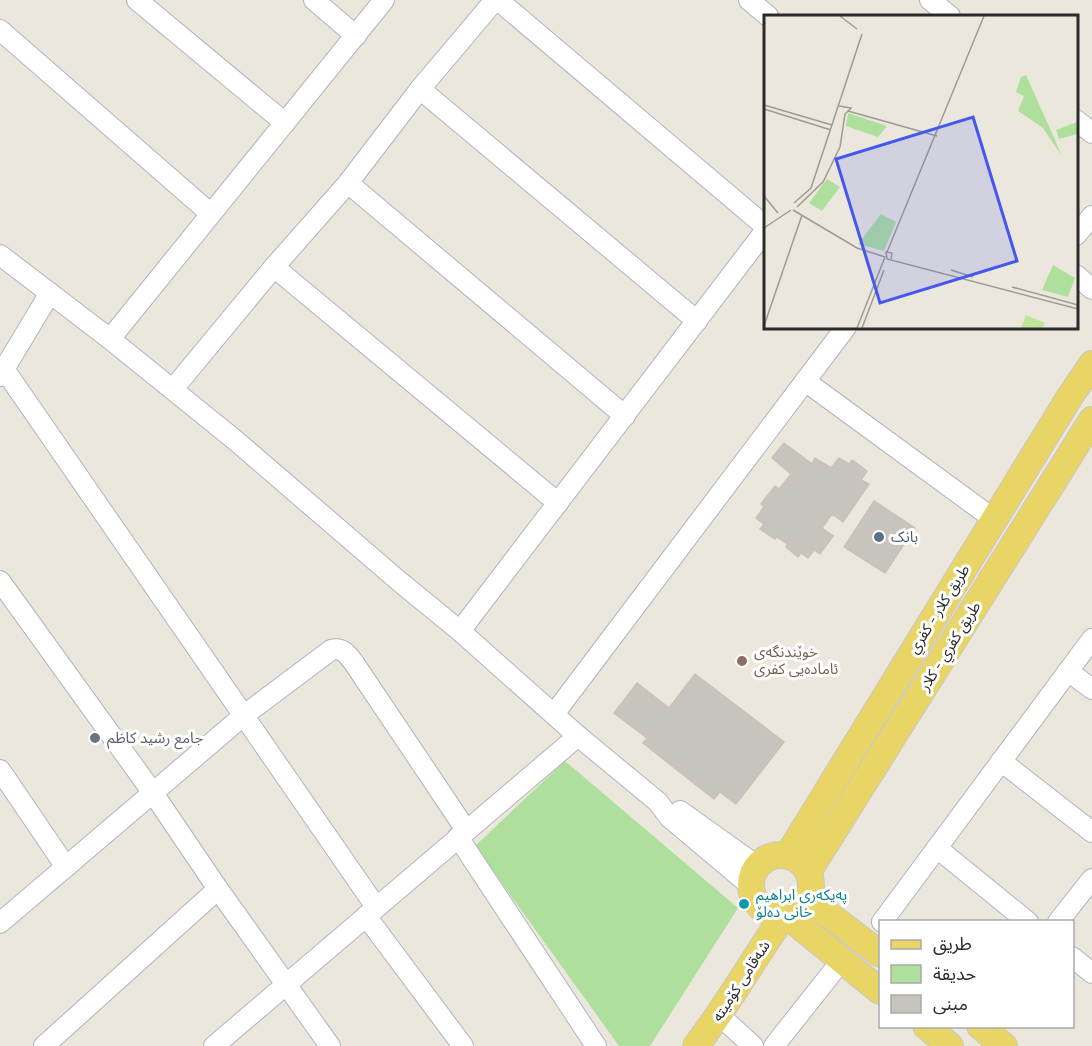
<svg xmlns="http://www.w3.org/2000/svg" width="1092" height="1046" font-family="Raleway,'Noto Sans Arabic',sans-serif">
<rect width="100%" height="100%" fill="#ece7dd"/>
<path fill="#aedf9d" d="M565,761l173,147 -88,138h-31l-144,-200z"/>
<g fill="#c7c3bd" stroke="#c7c3b7" stroke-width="1.5">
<path d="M784,443l28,21 3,-6 16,10 8,-10 10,6 3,-4 15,11 -6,9 8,4 -26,38 -11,-8 -10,14 11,8 -13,18 -6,-4 -6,8 -7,-5 -3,4 -12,-10 1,-3 -10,-7 -2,2 -15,-10 4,-5 -8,-6 8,-11 -3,-3 14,-18 4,3 12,-15 -19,-16z"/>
<path d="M874,501l41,27 -30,45 -41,-26z"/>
<path d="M695,674l89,68 -48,62 -16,-12 -6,7 -71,-56 4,-5 -33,-25 23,-30 32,25z"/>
</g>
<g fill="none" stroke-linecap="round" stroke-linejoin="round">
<defs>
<g id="minor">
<path d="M137,0l148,123"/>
<path d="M314,0l42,36"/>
<path d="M498,0l267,226"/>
<path d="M749,0l19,16"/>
<path d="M930,0l20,16"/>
<path d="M0,30l211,184"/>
<path d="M420,89l277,232"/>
<path d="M1076,120l16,13"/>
<path d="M348,183l277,233"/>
<path d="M1076,235l16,-19"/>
<path d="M0,255l110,84 125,101 165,142 60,49 118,105 80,66 11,15 82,69"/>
<path d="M274,267l284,236"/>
<path d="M1076,275l16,14"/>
<path d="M110,339l274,-339"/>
<path d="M4,369l372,538"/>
<path d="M0,376l50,-83"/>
<path d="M805,381l190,139"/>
<path d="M173,389l101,-122 74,-84 72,-94 75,-89"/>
<path d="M0,581l153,212 65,96 112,157"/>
<path d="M460,631l305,-400"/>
<path d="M1068,671l24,18"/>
<path d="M554,714l292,-387"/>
<path d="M1001,761l91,71"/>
<path d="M0,770l66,97"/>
<path d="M680,811l77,55"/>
<path d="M458,837l138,209"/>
<path d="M937,848l91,74"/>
<path d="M366,916l97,130"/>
<path d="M882,922l210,-283"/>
<path d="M1058,922l34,-43"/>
<path d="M0,923l243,-207 88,-66c12,-3 16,4 23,13l112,167"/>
<path d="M1072,957l20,16"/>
<path d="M719,1015l34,31"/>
<path d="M44,1046l174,-157"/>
<path d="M214,1046l364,-310"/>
<path d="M774,1046l68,-86"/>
</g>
<g id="major">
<path d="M788,855l281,-457 23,-34"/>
<circle cx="781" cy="885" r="30"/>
<path d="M808,872l284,-452"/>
<path d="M810,892l8,14 6,5 56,43"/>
<path d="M926,1026l24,20"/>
<path d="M980,1026l24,20"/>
<path d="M696,1046c32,-42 58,-88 89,-132l95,77"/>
</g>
</defs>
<use href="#minor" stroke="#b1b2bd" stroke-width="22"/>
<use href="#major" stroke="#c8c8c8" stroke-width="28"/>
<use href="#minor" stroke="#fff" stroke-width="20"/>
<use href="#major" stroke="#e9d565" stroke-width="26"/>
</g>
<circle fill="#5c6f8a" stroke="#fff" stroke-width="2" cx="879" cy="537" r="6"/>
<circle fill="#8d6e63" stroke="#fff" stroke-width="2" cx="742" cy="661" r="6"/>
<circle fill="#6b7280" stroke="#fff" stroke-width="2" cx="95" cy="738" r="6"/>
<circle fill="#0f9aa8" stroke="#fff" stroke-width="2" cx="744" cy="904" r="6"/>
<g text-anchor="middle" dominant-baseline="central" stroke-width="6" stroke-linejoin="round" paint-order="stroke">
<g font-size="15" fill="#4e5e75" stroke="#fff" text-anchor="start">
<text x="891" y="537">بانک</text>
</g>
<g font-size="15" fill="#2a2a2a" stroke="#fff">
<text transform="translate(939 609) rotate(-58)">طريق كلار - كفري</text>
<text transform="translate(950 646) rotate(-58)">طريق كفري - كلار</text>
<text transform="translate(741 981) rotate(-57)">شەقامی کۆمیتە</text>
</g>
<g font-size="15" fill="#785e54" stroke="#fff" text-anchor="start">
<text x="754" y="652">خوێندنگەی<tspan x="754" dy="17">ئامادەیی کفری</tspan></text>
</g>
<g font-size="15" fill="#5b616d" stroke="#fff" text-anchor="start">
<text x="107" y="738">جامع رشيد كاظم</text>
</g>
<g font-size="15" fill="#0d838f" stroke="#fff" text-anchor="start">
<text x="756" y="895">پەیکەری ابراهیم<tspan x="756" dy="17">خانی دەلۆ</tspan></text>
</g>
</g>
<g transform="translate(764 15)">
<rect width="314" height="314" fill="#ece7dd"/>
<path d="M262,60l30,67 5,13 -18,-27 -25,-17 6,-15 -8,-4 5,-15zM84,98l39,13 -9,11 -32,-11zM313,107v12l-18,5 -3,-9zM63,164l13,8 -18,24 -13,-8zM117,199l15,8 -12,29 -26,-7zM289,250l22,13 -7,19 -26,-7z" fill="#aedf9d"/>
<path d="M262,300l19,8 -3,5h-21z" fill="#bfe699"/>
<path fill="none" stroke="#9e9b95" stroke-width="1.5" d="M76,1l17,13M0,90l68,20M0,94l67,21M84,96l89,25M0,181l14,17M30,188l17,-15 51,-154M33,192l26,-25 17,-35 5,-33 6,-6 -12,-2M29,195l64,38 28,9 -28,71M0,213l27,-18M123,237l97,-236M127,244l1,-6 -6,-1 1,7 191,50M187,255l22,7M248,272l66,18M0,311l38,-111M98,313l22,-58"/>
<path fill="#4657f0" fill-opacity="0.15" stroke="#4657f0" stroke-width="3" d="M209,102l44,144 -137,42 -44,-144z"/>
<rect width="314" height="314" fill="none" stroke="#2a2a2a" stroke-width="3"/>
</g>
<rect x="879" y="920" width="195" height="108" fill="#ffffff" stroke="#aaaaaa" stroke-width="1.5"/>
<rect x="891" y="940" width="30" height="9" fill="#e9d565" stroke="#aaaaaa" stroke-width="1.5"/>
<text x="933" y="950" font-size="18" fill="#2a2a2a">طريق</text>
<rect x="891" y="965" width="30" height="18" fill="#aedf9d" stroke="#aaaaaa" stroke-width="1.5"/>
<text x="933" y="980" font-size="18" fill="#2a2a2a">حديقة</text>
<rect x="891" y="995" width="30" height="18" fill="#c7c3bd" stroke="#aaaaaa" stroke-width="1.5"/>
<text x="933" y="1010" font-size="18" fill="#2a2a2a">مبنى</text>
</svg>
